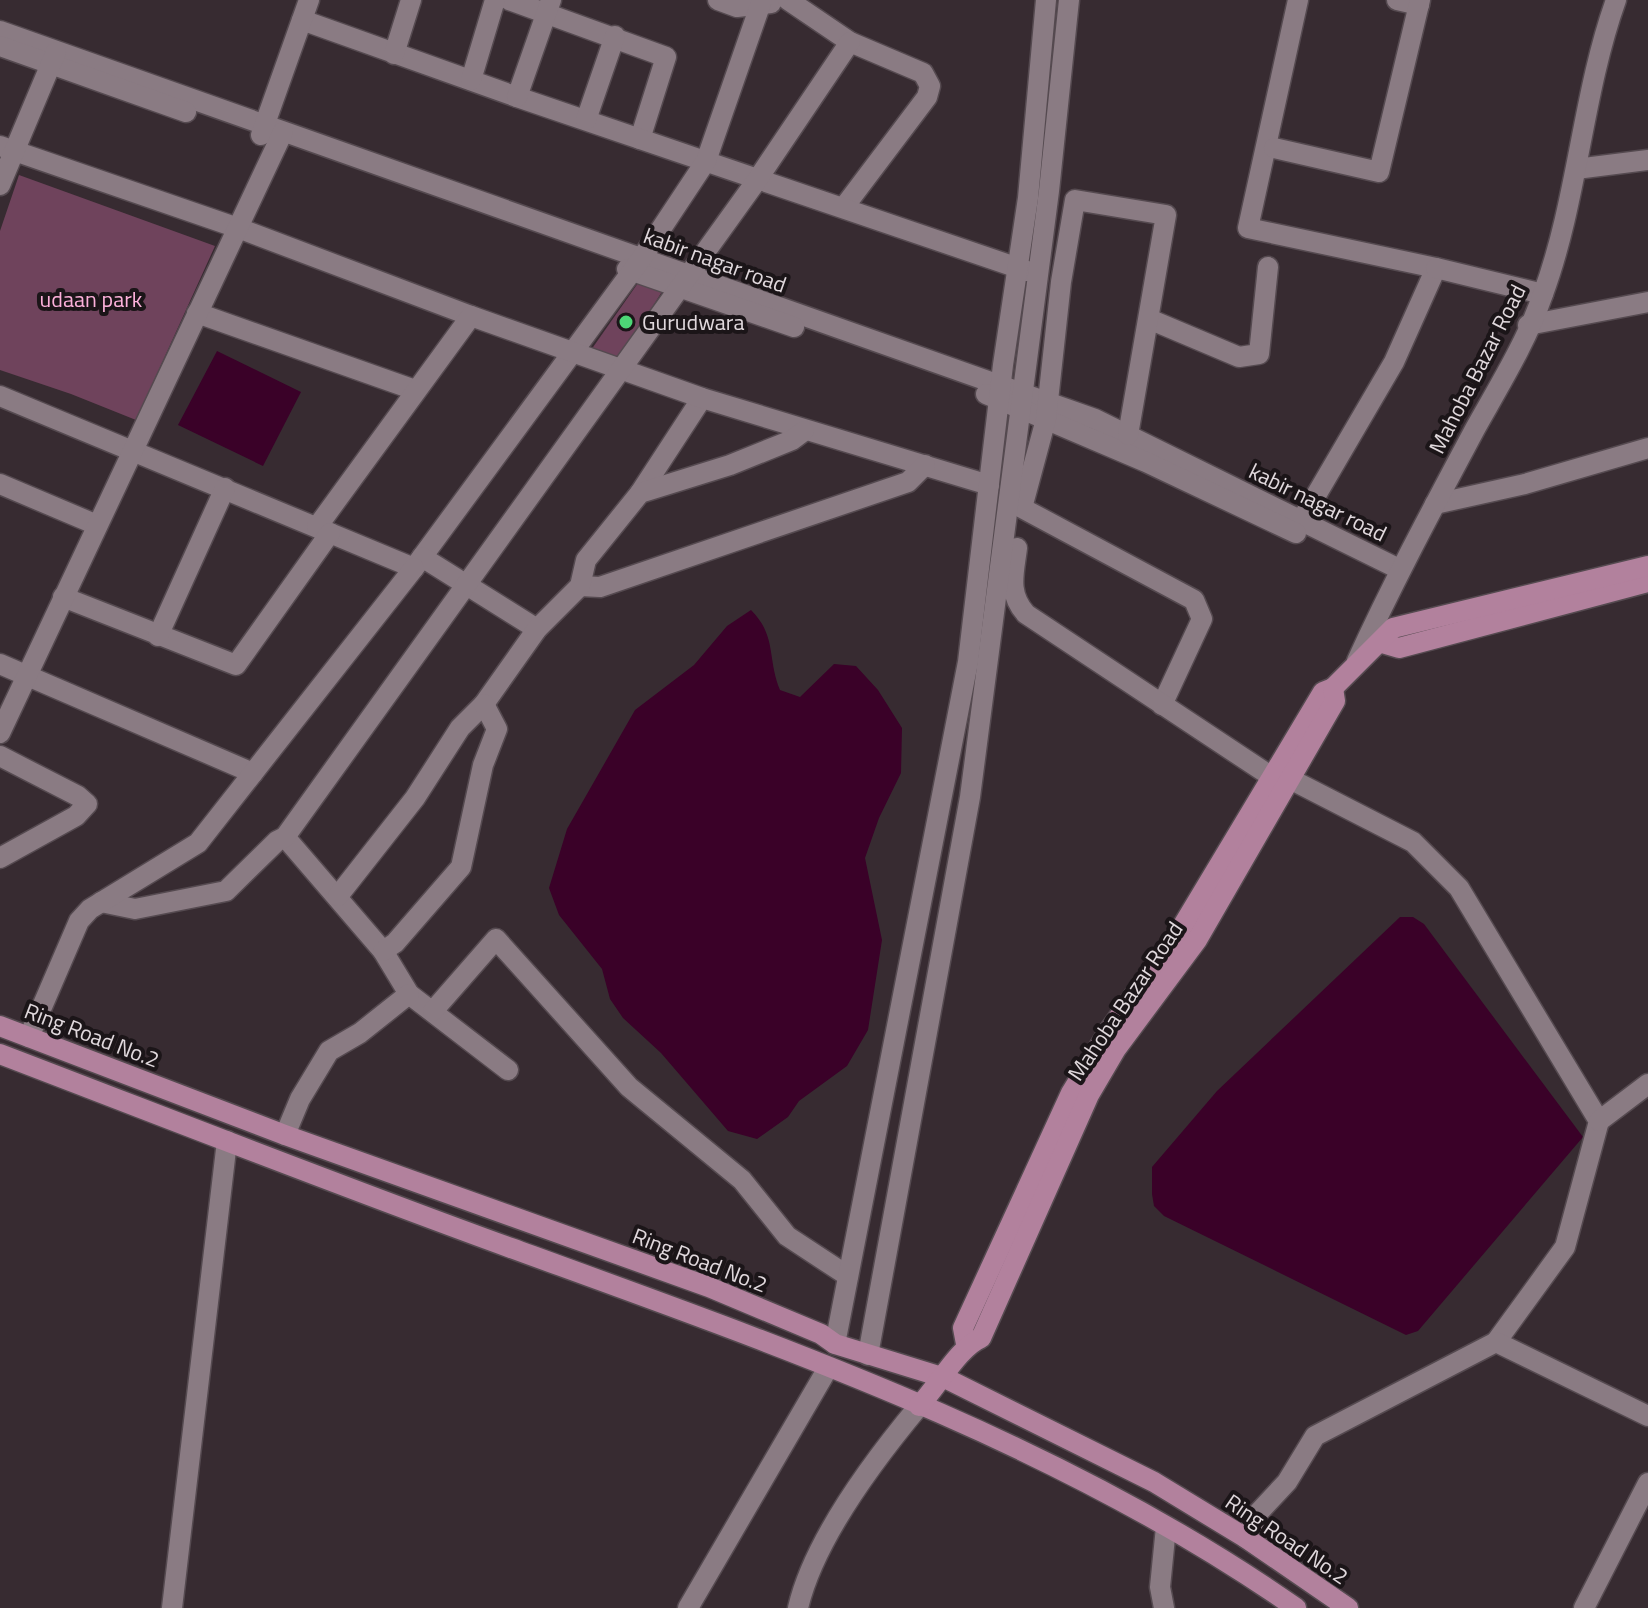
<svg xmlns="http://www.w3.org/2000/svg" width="1648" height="1608" font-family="'Titillium Web',sans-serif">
<rect width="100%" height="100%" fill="#372b31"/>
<g fill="#6f435c">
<path d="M19,175l196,71 -79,174 -65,-26 -71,-24v-139z"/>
<path d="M638,283l25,7 -45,72 -27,-12z"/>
</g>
<g fill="#3a0128">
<path d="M217,351l84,41 -38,74 -85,-41z"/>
<path d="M751,610c26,26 16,48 29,80l20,7 34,-33 22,2 22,24 24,38 -1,45 -22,45 -14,40 17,82 -14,90 -21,36 -48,35 -11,16 -31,22 -29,-8 -67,-78 -38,-35 -13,-19 -8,-30 -43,-54 -10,-27 18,-59 68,-119 59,-45 33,-39z"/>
<path d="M1400,917h13l11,7 159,213 -165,194 -12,4 -242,-119 -10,-10 -2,-12v-27l65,-76z"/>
</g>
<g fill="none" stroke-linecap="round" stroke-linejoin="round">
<defs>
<g id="minor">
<path d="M509,0l157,57 -26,82"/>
<path d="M718,0l19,7 34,-4"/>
<path d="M788,0l62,42 73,31 7,13 -3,11 -83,110"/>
<path d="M1298,0l-50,228 188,40 -42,94 -93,159"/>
<path d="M1397,0l22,5"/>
<path d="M302,20l215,77 510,174"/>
<path d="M0,31l1095,388 304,150"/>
<path d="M0,46l186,66"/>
<path d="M394,54l17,-54"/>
<path d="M471,80l24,-80"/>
<path d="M517,97l34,-97"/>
<path d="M586,120l29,-84"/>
<path d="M261,135l48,-135"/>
<path d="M0,146l238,82 233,88"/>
<path d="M1274,148l105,24 41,-172"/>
<path d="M1576,169l72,-9"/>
<path d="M0,185l56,-133"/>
<path d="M1436,268l107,26"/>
<path d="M627,269l167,58"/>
<path d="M197,313l218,77"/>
<path d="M1149,319l90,38 20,-3 9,-87"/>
<path d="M1528,325l120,-23"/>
<path d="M986,394l160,68 150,71"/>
<path d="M0,396l414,172 227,-309 65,-98 56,-161"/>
<path d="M1128,435l38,-220 -91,-15 -14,82 -15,137 -24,89 172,92 8,19 -40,86"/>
<path d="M0,484l97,41"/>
<path d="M640,493l62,-95"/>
<path d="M1435,504l90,-20 123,-36"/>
<path d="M317,527l154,-211 231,82 287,87"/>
<path d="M1017,548c-3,25 -10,45 9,66l246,163 20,3 121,62 46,46 140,233 -34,126 -69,95"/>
<path d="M422,557l115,72"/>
<path d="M580,586l20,1 308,-105 17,-17"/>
<path d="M63,597l173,68 94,-132"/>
<path d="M158,636l67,-148"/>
<path d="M1357,661c36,-79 77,-155 118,-232 24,-43 52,-88 68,-135 35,-95 39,-199 73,-294"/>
<path d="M0,664l253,109"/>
<path d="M0,733l283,-601"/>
<path d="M0,756l78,40 9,8 -11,12 -76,42"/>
<path d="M285,837l98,114 26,43 99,76"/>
<path d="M338,896l77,-98 45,-70 24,-24 53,-75 43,-43 6,-26 54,-67 90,-28 62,-25 12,-9"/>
<path d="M101,902l34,7 91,-18 51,-50 8,-4 472,-657 93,-138"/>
<path d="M383,951l12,-8 66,-76 22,-102 14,-36 -13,-25"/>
<path d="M433,1011l63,-72 133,148 113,93 45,56 61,40"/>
<path d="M29,1037l50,-116 11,-12 108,-66 216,-275"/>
<path d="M1599,1121l49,-37"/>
<path d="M285,1135l15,-36 29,-48 31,-18 49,-39"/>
<path d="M835,1344l133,-682 35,-297 25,-167 18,-198"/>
<path d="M868,1355l102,-558 79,-606 20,-191"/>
<path d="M1246,1538l13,-26 28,-30 28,-46 181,-94 152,74"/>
<path d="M172,1608l55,-467"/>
<path d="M688,1608l140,-240"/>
<path d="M798,1608c16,-69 76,-148 121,-202"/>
<path d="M1164,1608l-4,-21 6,-60"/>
<path d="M1584,1608l64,-125"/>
</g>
<g id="major">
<path d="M1382,643l17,5 249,-66"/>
<path d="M0,1026l285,109 424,152 112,47 14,10 110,34 209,104 92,56 102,70"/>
<path d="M0,1054c170,65 340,132 511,194 269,98 548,194 785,360"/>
<path d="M966,1344l-3,-16 108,-235 38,-62 70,-99 144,-240 10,-4 60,-60 255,-62"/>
<path d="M919,1406c19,-20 40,-59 62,-68l108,-243 27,-46 81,-109 138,-239 -2,-13"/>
</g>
</defs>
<use href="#minor" stroke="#554a50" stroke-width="23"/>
<use href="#major" stroke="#554a50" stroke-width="23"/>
<use href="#minor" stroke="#8a7b83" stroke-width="20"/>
<use href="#major" stroke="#b2819d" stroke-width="20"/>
</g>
<circle fill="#4dd676" stroke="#1b1518" stroke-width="3" cx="626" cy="322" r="8"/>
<g text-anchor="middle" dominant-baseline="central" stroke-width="8" stroke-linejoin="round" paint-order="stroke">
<g font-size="22" fill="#e1d9dd" stroke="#1b1518">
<text transform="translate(715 260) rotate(20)">kabir nagar road</text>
<text transform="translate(1477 369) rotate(-63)">Mahoba Bazar Road</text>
<text transform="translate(1318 502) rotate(26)">kabir nagar road</text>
<text transform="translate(1125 1001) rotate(-56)">Mahoba Bazar Road</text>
<text transform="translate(92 1035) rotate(21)">Ring Road No.2</text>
<text transform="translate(700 1260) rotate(21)">Ring Road No.2</text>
<text transform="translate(1287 1539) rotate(34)">Ring Road No.2</text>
</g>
<g font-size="22" fill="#fdb1db" stroke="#1b1518">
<text x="91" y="299">udaan park</text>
</g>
<g font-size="22" fill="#e1d9dd" stroke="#1b1518" text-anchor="start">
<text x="642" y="322">Gurudwara</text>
</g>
</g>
</svg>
